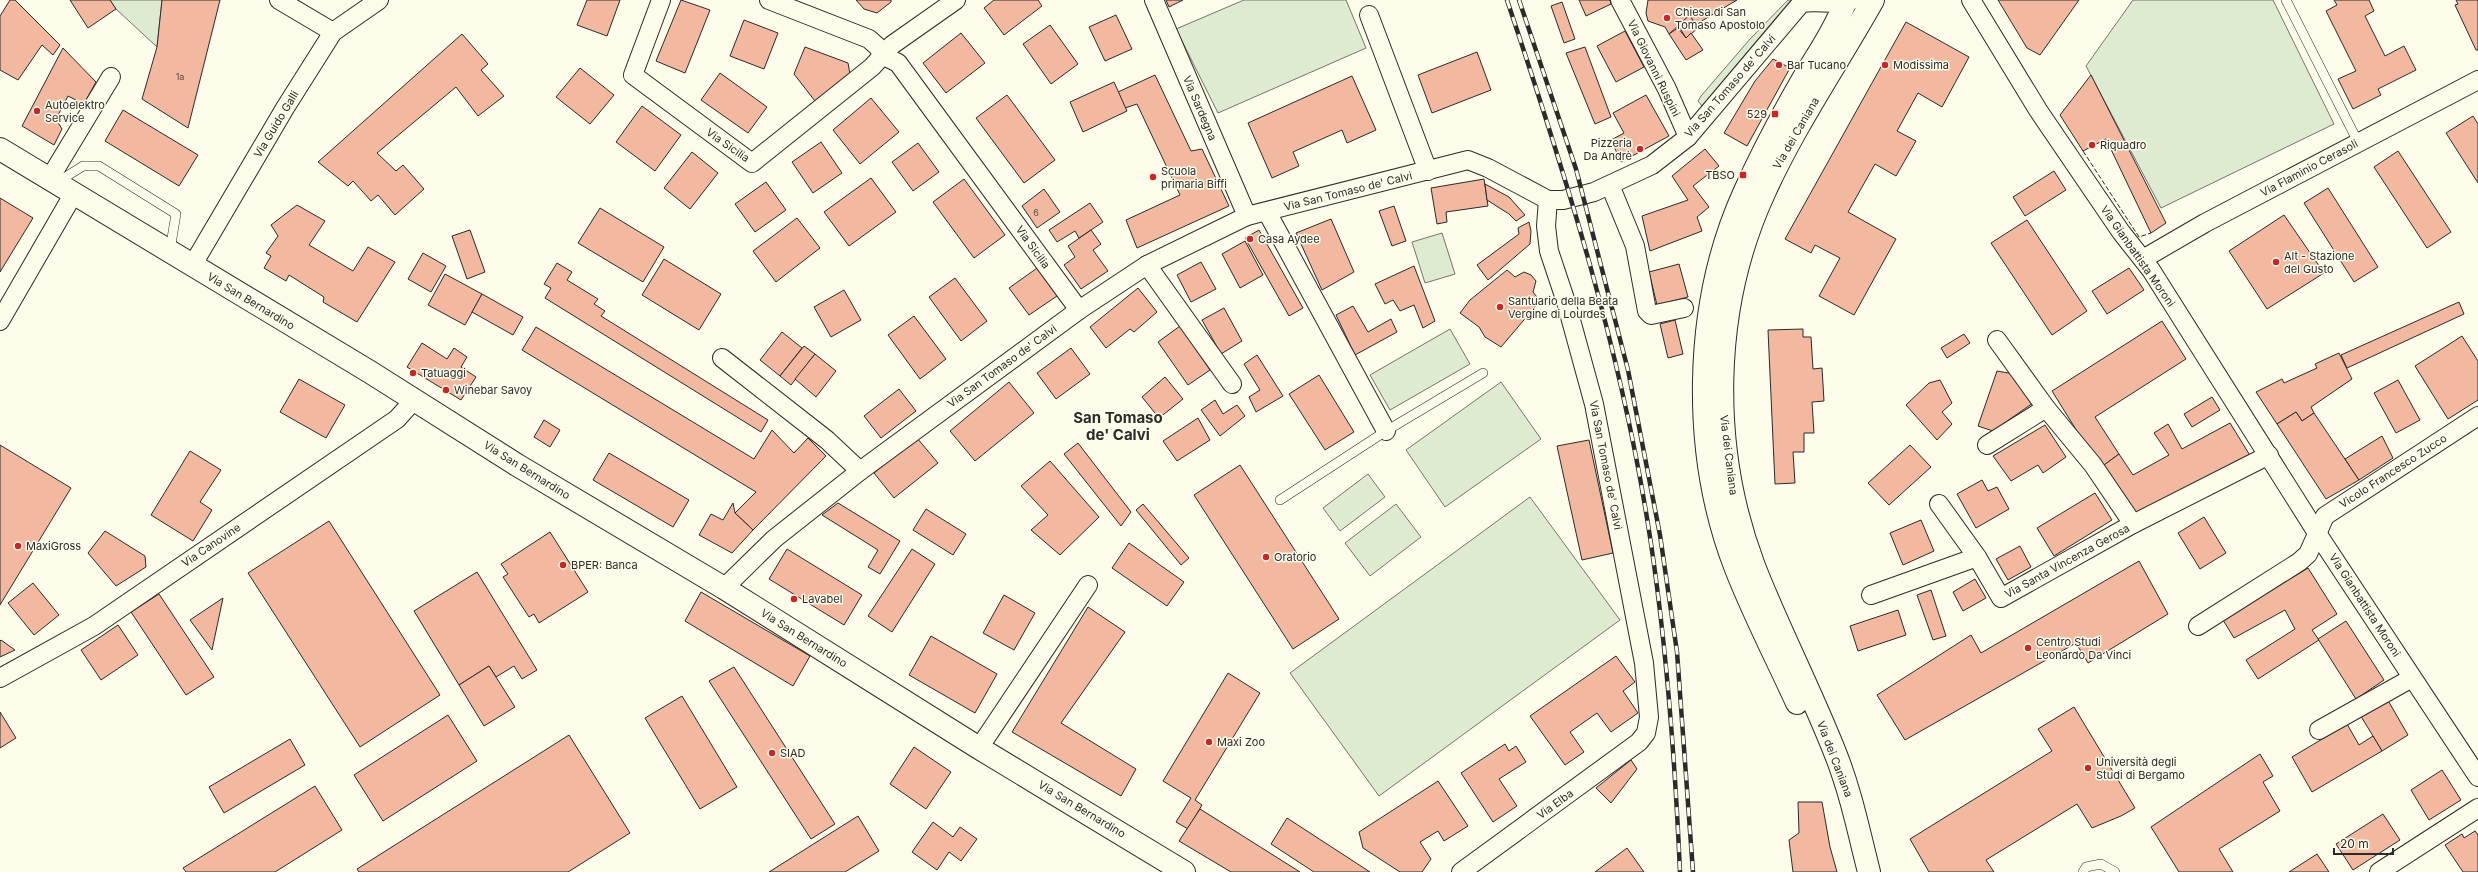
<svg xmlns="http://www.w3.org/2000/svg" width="2478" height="872" font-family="Inter,sans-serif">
<rect width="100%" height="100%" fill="#fdfbea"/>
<g fill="#deebd1" stroke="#74746e">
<path d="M110,0h52l-5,47 -41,-38z"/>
<path d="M1244,0h102l20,48 -148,65 -42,-84z"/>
<path d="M1788,0h3l-89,106 -4,-5 3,-5 49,-57z"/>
<path d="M2133,0h140l61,124 -173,84 -75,-142z"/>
<path d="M1442,233l13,41 -30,9 -13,-41z"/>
<path d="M1450,329l20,35 -80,46 -20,-35z"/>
<path d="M1501,382l40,57 -96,68 -39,-57z"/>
<path d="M1368,474l17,23 -45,34 -17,-23z"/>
<path d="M1530,497l90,123 -241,176 -89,-123z"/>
<path d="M1396,504l25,33 -51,39 -25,-33z"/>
</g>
<g fill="#f2b8a0" stroke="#2b2b2b">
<path d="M10,0h5l45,45 -7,10 -11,-10 -24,35 -18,-10v-54z"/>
<path d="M70,0h40l6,9 -28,19z"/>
<path d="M162,0h58l-32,128 -46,-29 15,-52z"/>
<path d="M587,0h33l-13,36 -30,-11z"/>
<path d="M681,0l29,10 -25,63 -29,-12z"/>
<path d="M856,0h35v2l-14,11 -13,-4z"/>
<path d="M994,0h44l4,6 -38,29 -20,-27z"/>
<path d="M1166,0h17l-14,7z"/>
<path d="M1579,0h31l1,4 -25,12z"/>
<path d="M1648,0h89l-42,25 -5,-10 -21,19 -4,-7 -17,-6 -2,-8z"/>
<path d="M1998,0h81l-39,55 -13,-7z"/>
<path d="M2334,0h35l5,11 -9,5 20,40 19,-10 12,24 -38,19 3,6 -28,14 -15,-30 18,-8 -30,-60 11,-6z"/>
<path d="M2456,0h22v50h-2l-21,-45 3,-1z"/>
<path d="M1562,2l13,37 -11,4 -13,-37z"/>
<path d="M1116,15l16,34 -27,12 -16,-34z"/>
<path d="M1690,15l7,14 -11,9 -8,-13z"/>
<path d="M744,20l34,13 -14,36 -34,-13z"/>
<path d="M1906,22l63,35 -27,50 -24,-14 -21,38 19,10 -20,35 -21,-12 -27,48 48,27 -42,76 -35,-19 21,-38 -25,-13 -4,8 -26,-14z"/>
<path d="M1050,25l28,39 -27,20 -28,-40z"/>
<path d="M1678,28l8,10 5,-5 12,17 -17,10 -17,-26z"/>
<path d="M1625,31l19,36 -28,15 -19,-36z"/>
<path d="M961,33l24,30 -39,30 -23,-30z"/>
<path d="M462,34l26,30 -7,6 23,26 -26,20 -22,-29 -79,66 19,18 7,-6 21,24 -29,26 -17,-20 -7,6 -18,-20 -5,5 -30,-24z"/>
<path d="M805,47l43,16 2,11 -35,27 -21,-27z"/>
<path d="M1585,47l26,70 -16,7 -29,-71z"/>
<path d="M63,48l33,34 -12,22 -16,-8 -12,23 6,10 -8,16 -32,-19z"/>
<path d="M1477,52l14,38 -59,23 -14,-38z"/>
<path d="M1773,59l17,9 -43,78 -23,-13 31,-52z"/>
<path d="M580,68l34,27 -24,29 -34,-27z"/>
<path d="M720,73l47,34 -19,26 -47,-33z"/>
<path d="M1155,75l36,76 11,-2 27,57 -92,42 -11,-28 54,-25 -43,-91 -12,4 -7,-16z"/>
<path d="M2091,75l75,148 -15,10 -45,-94 -23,12 -23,-36z"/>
<path d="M1352,76l24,54 -29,13 -5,-13 -49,22 6,14 -27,12 -24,-55z"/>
<path d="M1114,82l13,29 -44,21 -13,-30z"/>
<path d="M1007,95l48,65 -31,23 -48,-65z"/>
<path d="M1646,95l23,41 -48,26 -10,-22 13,-7 -11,-20z"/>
<path d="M871,98l28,34 -39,32 -27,-34z"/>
<path d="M642,106l39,29 -26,36 -39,-29z"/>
<path d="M123,110l75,45 -19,31 -74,-45z"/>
<path d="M2473,116l5,8v59l-32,-50z"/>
<path d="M821,142l21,31 -29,20 -21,-31z"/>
<path d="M918,143l21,29 -26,19 -21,-29z"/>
<path d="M1705,149l14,17 -26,20 16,21 -12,10 5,14 -52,20 -8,-35 46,-16 -16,-24z"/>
<path d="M2398,151l53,81 -24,16 -53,-81z"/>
<path d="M692,152l26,21 -28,36 -26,-21z"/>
<path d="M2054,171l12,19 -41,26 -12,-19z"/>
<path d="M871,178l25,34 -47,34 -25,-34z"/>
<path d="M964,179l41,56 -31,23 -41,-56z"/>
<path d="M1484,179l4,27 -42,6 1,10 -10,2 -6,-36z"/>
<path d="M766,182l20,28 -31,22 -20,-28z"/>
<path d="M1485,184l24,13 16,18 -9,6 -7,-7 -22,-14z"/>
<path d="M2328,188l50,79 -24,15 -50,-79z"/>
<path d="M1044,189l16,23 -23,16 -15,-22z"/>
<path d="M0,198l33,20 -33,54z"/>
<path d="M1090,203l13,19 -24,16 -4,-7 -18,11 -8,-12z"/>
<path d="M297,205l28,16 -16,24 44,26 15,-24 27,15 -38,60 -34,-20 1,-5 -35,-22 -3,6 -22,-13 7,-12 -5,-3 12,-17 -7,-11z"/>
<path d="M1394,206l12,35 -14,5 -13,-35z"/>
<path d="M600,208l64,39 -21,35 -65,-39z"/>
<path d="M2284,215l40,58 -57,36 -38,-58z"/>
<path d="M797,218l23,30 -44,34 -23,-31z"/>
<path d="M1331,219l23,53 -32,18 -26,-57z"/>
<path d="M2027,220l60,91 -35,24 -61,-92z"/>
<path d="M1529,222l2,9 -1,13 -42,36 -11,-15 42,-31 -1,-6z"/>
<path d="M470,230l15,42 -18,7 -15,-43z"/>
<path d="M1091,230l10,14 -8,6 15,21 -27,18 -17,-24 11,-8 -7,-11z"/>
<path d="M1259,230l44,78 -14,8 -44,-78z"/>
<path d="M1245,241l18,34 -23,13 -18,-34z"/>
<path d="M423,253l23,13 -15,26 -23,-13z"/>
<path d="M664,259l57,35 -22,36 -57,-35z"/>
<path d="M1201,262l15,27 -25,13 -14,-27z"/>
<path d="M557,263l15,9 -5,8 31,19 -4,5 11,7 -4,5 167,104 -7,12 -216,-134 6,-10 -7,-4z"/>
<path d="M1679,264l9,33 -31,8 -8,-33z"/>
<path d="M1040,266l20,28 -31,21 -20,-27z"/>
<path d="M1414,266l21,55 -12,7 -9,-23 -14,6 -7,-11 -8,4 -10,-20z"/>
<path d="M2129,268l15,22 -37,24 -15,-23z"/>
<path d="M1507,270l8,7 9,-5 7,3 5,6 -3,11 7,9 -39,46 -16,-10 -6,-10 -19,-14 10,-13z"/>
<path d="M445,274l37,20 -17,31 -37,-20z"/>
<path d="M955,278l32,43 -26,20 -32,-44z"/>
<path d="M1138,288l19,24 -23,20 -4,-3 -24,19 -16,-21z"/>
<path d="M844,290l17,30 -30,17 -17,-30z"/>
<path d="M482,294l41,23 -10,18 -41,-23z"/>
<path d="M2459,302l5,12 -117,54 -6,-13z"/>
<path d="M1353,306l15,26 23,-13 6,13 -42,23 -19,-40z"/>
<path d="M1224,308l18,33 -21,13 -19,-34z"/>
<path d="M914,316l32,43 -26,20 -32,-44z"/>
<path d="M1675,320l8,34 -15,4 -8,-34z"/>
<path d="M2162,321l24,38 -91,58 24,37 -19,14 -48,-77z"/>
<path d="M1180,326l30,44 -22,15 -30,-43z"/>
<path d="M536,327l218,132 18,-29 22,23 14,-15 18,18 -73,74 -18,-17 21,-21 -234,-142z"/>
<path d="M1803,329v8h8l2,32 9,-1 2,33 -12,1 2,31h-10v19h-11l2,31 -20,1 -7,-154z"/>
<path d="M782,332l20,16 -22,28 -20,-16z"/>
<path d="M1964,334l6,9 -23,15 -6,-10z"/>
<path d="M2462,336l16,25v39l-30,19 -33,-53z"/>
<path d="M422,343l25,16 7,-11 13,9 -6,10 15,10 -15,23 -54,-33z"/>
<path d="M804,346l11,8 -24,31 -11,-9z"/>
<path d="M1071,348l19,26 -34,25 -19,-26z"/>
<path d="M2339,353l13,26 -41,28 3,6 -12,8 -6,-9 -19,12 -21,-32 26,-13 2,4 33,-15 -2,-4z"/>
<path d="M815,354l21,17 -20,26 -21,-18z"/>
<path d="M1257,355l26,41 -27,16 -7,-15 11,-7 -16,-26z"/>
<path d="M1997,371l17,3 19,29 -40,28 -15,-5z"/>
<path d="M1319,375l35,57 -29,18 -36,-56z"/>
<path d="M1165,377l18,22 -24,19 -17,-21z"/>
<path d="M299,379l46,26 -19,33 -46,-26z"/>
<path d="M1940,380l12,23 -10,9 10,12 -15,16 -31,-35 23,-22z"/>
<path d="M2398,380l22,40 -24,13 -22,-40z"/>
<path d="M1009,382l25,31 -59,48 -25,-30z"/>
<path d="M899,389l17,22 -35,27 -17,-22z"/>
<path d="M2212,397l8,13 -28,17 -8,-13z"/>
<path d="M1215,400l8,14 14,-9 8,11 -25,20 -19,-26z"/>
<path d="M2296,412l6,9 12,-8 45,67 -33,19 -49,-75z"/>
<path d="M1198,418l12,22 -33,21 -14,-20z"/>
<path d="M544,420l16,10 -10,17 -16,-10z"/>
<path d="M2230,423l21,34 -118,62 -33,-51 19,-14 14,21 36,-20 -15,-22 14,-9 14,25z"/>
<path d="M2045,425l21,32 -23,16 -5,-8 -27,16 -18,-25z"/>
<path d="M2382,436l11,22 -34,22 -14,-21z"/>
<path d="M917,438l21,25 -44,35 -20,-25z"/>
<path d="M1589,440l24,113 -31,7 -25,-114z"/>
<path d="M1078,443l53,69 -10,14 -57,-72z"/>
<path d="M0,445l71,43 -71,117z"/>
<path d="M1910,445l21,22 -42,38 -21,-22z"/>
<path d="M190,451l31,19 -21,32 12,8 -19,31 -42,-26z"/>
<path d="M609,453l80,47 -16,27 -80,-47z"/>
<path d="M1050,461l49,56 -39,38 -29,-25 17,-15 -27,-29z"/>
<path d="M1240,465l99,154 -46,30 -99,-154z"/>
<path d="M1982,480l6,11 9,-4 12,22 -33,19 -19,-34z"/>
<path d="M2095,493l17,27 -58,36 -17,-28z"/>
<path d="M733,503l2,10 18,17 -21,23 -33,-18 12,-21 12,6z"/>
<path d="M838,503l62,38 -20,33 -12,-7 10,-17 -56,-35z"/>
<path d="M1143,504l46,54 -8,7 -45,-55z"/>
<path d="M926,509l40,25 -13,21 -40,-25z"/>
<path d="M2204,517l22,36 -26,16 -22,-36z"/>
<path d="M1921,520l13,31 -31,14 -13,-32z"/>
<path d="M329,521l111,174 -80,52 -112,-174z"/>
<path d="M105,531l40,25 1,11 -30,19 -28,-33z"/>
<path d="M550,532l38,60 -49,31 -5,-9 -5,3 -26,-40 5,-3 -7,-10z"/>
<path d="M1129,543l55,39 -17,24 -55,-38z"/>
<path d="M2020,546l11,21 -23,13 -12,-21z"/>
<path d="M787,549l75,46 -18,30 -75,-46z"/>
<path d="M912,549l23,15 -43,68 -24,-16z"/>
<path d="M2139,561l29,53 -80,49 -12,-20 -171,97 -28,-45 94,-60 10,18z"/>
<path d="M2308,568l29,46 -25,16 7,10 -61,39 -12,-19 49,-31 -10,-19 -51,28 -11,-18z"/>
<path d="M477,572l60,98 -15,9 -8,-13 -18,11 -7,-11 -30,19 -45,-74z"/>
<path d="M1975,579l11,19 -23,13 -10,-19z"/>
<path d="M33,583l26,32 -25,20 -26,-32z"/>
<path d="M1931,590l15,46 -13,4 -16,-45z"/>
<path d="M701,592l109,64 -17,30 -108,-65z"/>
<path d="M159,594l55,83 -28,18 -55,-83z"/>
<path d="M1004,595l31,18 -21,37 -31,-17z"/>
<path d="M223,598l-11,52 -22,-30z"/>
<path d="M1088,607l37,25 -64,91 75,46 -15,27 -109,-64z"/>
<path d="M1898,610l8,25 -48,16 -8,-25z"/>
<path d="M2346,621l38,59 -28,19 -38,-60z"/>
<path d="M118,625l20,30 -37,25 -20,-30z"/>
<path d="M931,636l66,38 -22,39 -66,-38z"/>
<path d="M1,640l14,10 -15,7v-16z"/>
<path d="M1616,656l19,26 -12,9 15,22 -27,19 -14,-19 -27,19 14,20 -19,13 -35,-49z"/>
<path d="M489,666l26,41 -31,19 -25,-41z"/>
<path d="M734,667l101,157 -24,15 -102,-158z"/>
<path d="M1228,673l32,20 -65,107 7,5 -14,24 -12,-7 15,-24 -28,-17z"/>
<path d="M682,696l55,91 -37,22 -55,-91z"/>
<path d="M2386,697l22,38 -26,16 -23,-38z"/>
<path d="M2074,707l61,101 -14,8 -29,12 -15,-24 -91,56 8,12h-65l-19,-33 142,-88 -14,-22z"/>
<path d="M0,712l16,26 -16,10z"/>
<path d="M448,715l29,46 -94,60 -29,-46z"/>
<path d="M2343,717l16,28 14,-9 9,15 -70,41 -20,-35 42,-25 -4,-7z"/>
<path d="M569,735l61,98 -62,39h-209l-2,-3z"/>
<path d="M290,739l15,26 -81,48 -15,-26z"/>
<path d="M1505,744l4,7 7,-5 10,16 -27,17 18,27 -24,16 -32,-49z"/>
<path d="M914,747l37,25 -25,37 -36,-25z"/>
<path d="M2260,754l13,22 -10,6 17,29 -61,38 14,23h-54l-28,-45z"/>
<path d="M1631,760l6,9 -26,34 -15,-15z"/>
<path d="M2442,770l19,30 -32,20 -18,-30z"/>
<path d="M1438,781l30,45 -24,15 -6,-10 -18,11 11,17 -9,13h-22l-37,-24 -4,-16z"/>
<path d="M315,786l27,44 -67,42h-89l-3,-4z"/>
<path d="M1798,802h24l8,45 7,25h-44l-4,-32 10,-7z"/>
<path d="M1200,809l100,63h-69l-52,-31z"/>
<path d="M2383,814l17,26 -47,30 -17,-26z"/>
<path d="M858,816l21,35 -34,21h-76z"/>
<path d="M1287,818l83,54h-56l-43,-28z"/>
<path d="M933,822l20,15 7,-10 17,12 -16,22 -12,-9 -12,18 -25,-18z"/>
<path d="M2475,831l3,4v37h-15l-18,-27 17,-11 2,4z"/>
<path d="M1627,848l17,24h-49z"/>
<path d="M2317,854l12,18h-40z"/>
</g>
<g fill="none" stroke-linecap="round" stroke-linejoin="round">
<defs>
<g id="lane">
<path d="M2286,0l72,142"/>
<path d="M56,183l27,-17h16l77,48 -6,36"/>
<path d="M1280,500l106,-69 97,-58"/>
<path d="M2083,872l3,-5 15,-3 14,8"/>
</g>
<g id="street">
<path d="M279,0l54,32"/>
<path d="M661,0l-28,75 119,88 120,-96 20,-22 64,-45"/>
<path d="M769,0l100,39 9,8 4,8 16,8 181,247"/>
<path d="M1154,0l93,216"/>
<path d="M1620,0l47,89 21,48"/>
<path d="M1971,0l67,110 83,122 30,38 166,263 161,244"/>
<path d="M1802,3c14,-3 38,3 50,-3"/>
<path d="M1369,15l59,156"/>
<path d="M50,178l61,-101"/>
<path d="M1610,185l25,61 12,65 4,4 33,-7"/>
<path d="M1267,212l119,219"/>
<path d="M2143,259l62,-36 273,-143"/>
<path d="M1147,265l85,119"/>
<path d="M192,266l93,-158 48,-76 46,-32"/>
<path d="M0,321l74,-128"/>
<path d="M1997,340l49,68"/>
<path d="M722,358l105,82 33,31"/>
<path d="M1987,445l59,-37 47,57 40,59"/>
<path d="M1939,504l38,53 24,41 132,-74 136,-69"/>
<path d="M724,588l50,-49 86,-68 219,-161 68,-45 100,-49 221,-56 20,8 60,32h15l31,-8 58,-27 36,-28 116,-137"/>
<path d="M1871,595l106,-38"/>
<path d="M2198,626l101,-64 9,-8 17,-38 153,-100"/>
<path d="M0,678l94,-52 303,-207 17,-19"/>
<path d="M2319,730l93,-52"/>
<path d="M979,748l109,-163"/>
<path d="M1461,872l178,-130 7,-9 3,-16 -5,-54 -50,-259 -28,-102 -17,-51 -3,-25 2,-26"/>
<path d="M2379,872l99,-64"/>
</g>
<g id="secondary">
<path d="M0,149l370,223 147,93 207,123 255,160 205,124"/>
<path d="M1797,703c-20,-44 -43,-88 -61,-134 -45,-115 -43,-263 8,-376 16,-36 35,-72 55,-107 16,-28 36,-56 47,-86"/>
<path d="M1869,872c-10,-39 -18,-79 -33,-117 -25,-64 -57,-125 -82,-189 -45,-119 -43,-259 11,-375 30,-66 72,-127 108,-191"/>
</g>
</defs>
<use href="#lane" stroke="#2b2b2b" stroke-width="10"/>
<use href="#street" stroke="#2b2b2b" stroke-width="20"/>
<use href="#secondary" stroke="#2b2b2b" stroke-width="24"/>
<use href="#lane" stroke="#fdfbea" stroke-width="9"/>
<use href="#street" stroke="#fdfbea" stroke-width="18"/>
<use href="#secondary" stroke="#fdfbea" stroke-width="22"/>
<defs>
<g id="rail">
<path d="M1507,0c59,176 115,353 143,537 17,111 25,223 30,335"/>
<path d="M1519,0l57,169 52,201 32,165 17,117 16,220"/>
</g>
</defs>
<use href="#rail" stroke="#2b2b2b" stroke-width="4.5"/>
<use href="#rail" stroke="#fdfbea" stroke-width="3" stroke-dasharray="9" stroke-linecap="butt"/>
<path stroke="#2b2b2b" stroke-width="1" stroke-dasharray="5 2" stroke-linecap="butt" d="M2083,151l56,86 12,-4"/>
</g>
<g fill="#c62828" stroke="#fdfbea" stroke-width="1.5">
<circle cx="1667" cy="18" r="4"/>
<circle cx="1779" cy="65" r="4"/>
<circle cx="1885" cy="65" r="4"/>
<circle cx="37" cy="111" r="4"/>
<rect x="1771" y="110" width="8" height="8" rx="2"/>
<circle cx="2092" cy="145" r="4"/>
<circle cx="1640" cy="149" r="4"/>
<rect x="1739" y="171" width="8" height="8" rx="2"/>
<circle cx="1153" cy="177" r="4"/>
<circle cx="1250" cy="239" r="4"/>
<circle cx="2276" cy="262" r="4"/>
<circle cx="1500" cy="307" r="4"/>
<circle cx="413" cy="373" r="4"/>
<circle cx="446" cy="390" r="4"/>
<circle cx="18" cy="546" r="4"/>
<circle cx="1266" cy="557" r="4"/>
<circle cx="563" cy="565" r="4"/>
<circle cx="794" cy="599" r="4"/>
<circle cx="2028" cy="648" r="4"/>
<circle cx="1209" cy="742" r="4"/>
<circle cx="772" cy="753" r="4"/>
<circle cx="2088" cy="768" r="4"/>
</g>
<g text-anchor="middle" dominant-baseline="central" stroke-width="3" stroke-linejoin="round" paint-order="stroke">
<g font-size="9" fill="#5d4e48">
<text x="180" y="76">1a</text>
<text x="1036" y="212">6</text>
</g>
<g font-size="11" fill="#2b2b2b" stroke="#fdfbea" text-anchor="start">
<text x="1675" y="12">Chiesa di San<tspan x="1675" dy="13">Tomaso Apostolo</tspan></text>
<text x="1787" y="65">Bar Tucano</text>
<text x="1893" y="65">Modissima</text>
<text x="45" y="105">Autoelektro<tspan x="45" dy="13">Service</tspan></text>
<text x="1767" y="114" text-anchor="end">529</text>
<text x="1632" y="143" text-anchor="end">Pizzeria<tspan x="1632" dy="13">Da Andrè</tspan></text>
<text x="2100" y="145">Riquadro</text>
<text x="1161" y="171">Scuola<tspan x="1161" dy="13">primaria Biffi</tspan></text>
<text x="1735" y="175" text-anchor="end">TBSO</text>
<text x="1258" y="239">Casa Aydee</text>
<text x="2284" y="256">Alt - Stazione<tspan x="2284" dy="13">del Gusto</tspan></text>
<text x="1508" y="301">Santuario della Beata<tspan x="1508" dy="13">Vergine di Lourdes</tspan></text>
<text x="421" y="373">Tatuaggi</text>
<text x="454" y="390">Winebar Savoy</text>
<text x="26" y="546">MaxiGross</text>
<text x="1274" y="557">Oratorio</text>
<text x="571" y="565">BPER: Banca</text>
<text x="802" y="599">Lavabel</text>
<text x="2036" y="642">Centro Studi<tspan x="2036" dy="13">Leonardo Da Vinci</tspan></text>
<text x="1217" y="742">Maxi Zoo</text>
<text x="780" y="753">SIAD</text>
<text x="2096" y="762">Università degli<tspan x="2096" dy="13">Studi di Bergamo</tspan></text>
</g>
<g font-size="11" fill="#2b2b2b" stroke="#fdfbea">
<text transform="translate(1654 68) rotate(64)">Via Giovanni Ruspini</text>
<text transform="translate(1730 86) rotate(-49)">Via San Tomaso de' Calvi</text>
<text transform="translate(1200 108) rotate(67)">Via Sardegna</text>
<text transform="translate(276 124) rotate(-59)">Via Guido Galli</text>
<text transform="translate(1796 133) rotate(-60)">Via dei Caniana</text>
<text transform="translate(728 145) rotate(35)">Via Sicilia</text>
<text transform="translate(2309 168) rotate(-28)">Via Flaminio Cerasoli</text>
<text transform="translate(1348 191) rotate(-14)">Via San Tomaso de' Calvi</text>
<text transform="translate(1033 247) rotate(54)">Via Sicilia</text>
<text transform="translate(2138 256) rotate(55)">Via Gianbattista Moroni</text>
<text transform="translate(251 301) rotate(31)">Via San Bernardino</text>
<text transform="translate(1002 366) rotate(-36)">Via San Tomaso de' Calvi</text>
<text transform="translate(1729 455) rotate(83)">Via dei Caniana</text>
<text transform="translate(1606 465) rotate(79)">Via San Tomaso de' Calvi</text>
<text transform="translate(527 470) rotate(32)">Via San Bernardino</text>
<text transform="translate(2393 471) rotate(-33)">Vicolo Francesco Zucco</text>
<text transform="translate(211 545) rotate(-34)">Via Canovine</text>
<text transform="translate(2067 561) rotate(-29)">Via Santa Vincenza Gerosa</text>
<text transform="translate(2365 605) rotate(57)">Via Gianbattista Moroni</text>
<text transform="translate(804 638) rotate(32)">Via San Bernardino</text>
<text transform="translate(1835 759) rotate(69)">Via dei Caniana</text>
<text transform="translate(1555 804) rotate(-36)">Via Elba</text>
<text transform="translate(1082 809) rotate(31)">Via San Bernardino</text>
</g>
<g font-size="15" font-weight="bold" fill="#2b2b2b" stroke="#fdfbea">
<text x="1118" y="417">San Tomaso<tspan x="1118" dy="17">de' Calvi</tspan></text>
</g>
</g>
<path d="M2334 848v6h59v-6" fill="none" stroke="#2b2b2b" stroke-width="2"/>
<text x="2340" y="848" font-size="12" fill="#2b2b2b" stroke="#fdfbea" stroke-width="3" paint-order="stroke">20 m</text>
</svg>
